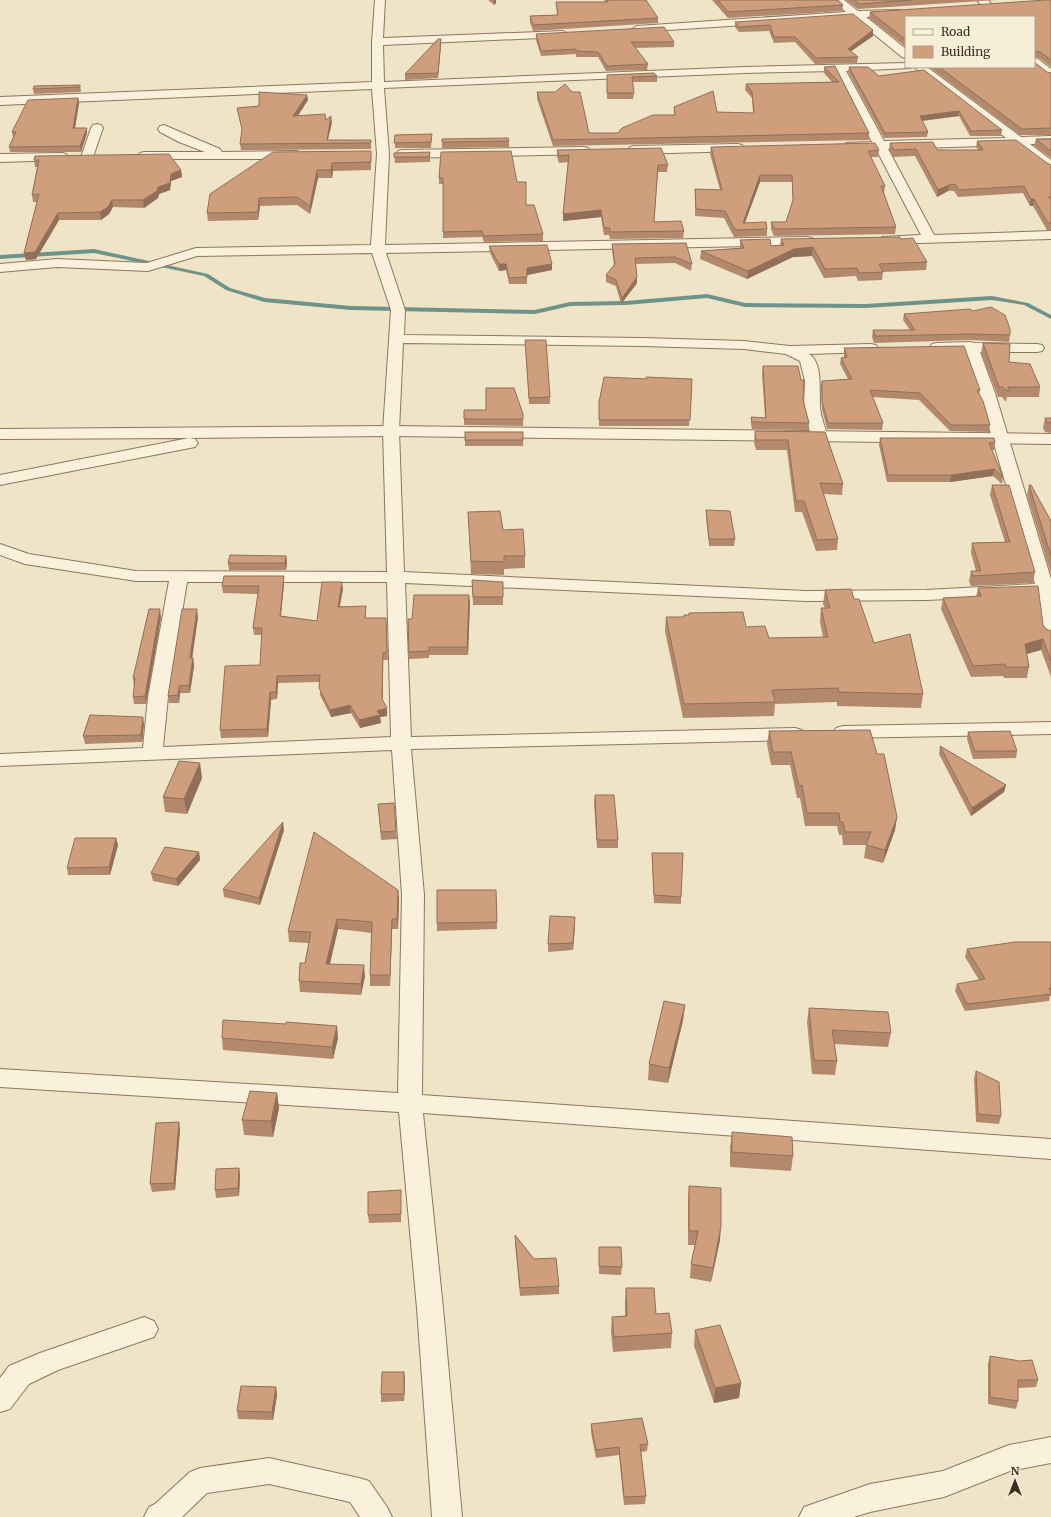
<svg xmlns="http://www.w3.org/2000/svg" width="1051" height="1517" font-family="Merriweather,serif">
<rect width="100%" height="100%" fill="#f0e4c8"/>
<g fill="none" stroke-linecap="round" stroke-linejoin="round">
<path fill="#6f938a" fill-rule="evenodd" d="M94,249l114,25 22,14 35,10 86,8 184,4 35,-8 56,-1 81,-7 38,9 121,1 126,-8 36,7 23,12v4l-27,-14 -32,-5 -126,8 -121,-1 -38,-9 -81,7 -56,1 -35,8 -184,-4 -87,-8 -38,-12 -22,-14 -110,-23 -94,6v-4z"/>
<defs>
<g id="minor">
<path d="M375,0h10l-2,38 180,-7 5,3 -5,3 -180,8 1,37 361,-15 161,-4v4h5l-1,1 -64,3 38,70 122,-3 -92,-71h13l94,70 30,-1v8h-21l21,16v10l-4,-1 -32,-24 -127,4 46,86 117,-4v8l-164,5 -5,-1 -2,-3 2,-3 39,-2 -45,-86h-30l-2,-3 2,-3 26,-1 -37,-71 -90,2 -361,15 5,66 -4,91 422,-8 5,1 2,3 -2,3 -5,1 -421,8 19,57 -1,25 238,3 102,3 46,5 81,-2 5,1 2,3 -2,3 -5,1 -62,2c14,8 10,37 11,51 0,10 5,21 7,31l-2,3 -6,2 -6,-2 -2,-3 -7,-30 1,-25 -5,-20 -14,-7 -42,-5 -102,-3 -239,-3 -4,88 5,141 402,19 120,-1 109,-6 -56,-191 -14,-41 -33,-2 -2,-3 2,-3 5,-1 33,-1 5,1 62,1 5,1 2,3 -2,3 -5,1h-57l15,41 56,186v62l-7,-2 -2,-4 -5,-40 -111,5 -120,1 -401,-18 6,154 384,-9 7,2 3,4 -3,4 -7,2 -384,9 13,146 -2,200 629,44v20l-628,-46 20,195 19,209h-30l-15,-209 -18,-196 -399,-25v-18l398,24 4,-198 -10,-145 -392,16v-12l143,-6 5,-51 21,-116h-33l-111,-17 -25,-9v-11l29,10 107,17 251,1 -4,-141 8,-121 -19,-57 -175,3 -49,15 -91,-4 -57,5v-8l57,-5 90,4 49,-15 175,-3 6,-91 -5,-65 -372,16v-8l372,-15v-40zM187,582h200l4,155 -228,10 5,-50z"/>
<path d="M833,0h11l14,11 42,-1 1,2 -1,2 -4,1 -30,2 40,32v9l-4,-1 -48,-39 -217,14 -5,-3 5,-3 209,-14z"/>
<path d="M977,0h11l14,17h-11z"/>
<path d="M1034,58l4,1 13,10v9l-4,-1 -13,-10z"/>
<path d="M97,124l4,1 2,3 -10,29 -2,3h-8l-2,-3 10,-29 2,-3z"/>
<path d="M164,125l56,24 2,3 74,-1 4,1 2,3 -2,3 -4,1h-156l-2,-3 2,-3 4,-1h61l-26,-10 -19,-10 -2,-3 2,-3z"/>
<path d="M738,144l4,1 2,3 -2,3 -108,3 -4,-1 -2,-3 2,-3 4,-1z"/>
<path d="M584,147l4,1 2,3 -2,3 -186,4 -4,-1 -2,-3 2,-3 4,-1z"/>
<path d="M62,153l4,1 2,3 -2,3 -66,2v-8z"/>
<path d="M1051,722v12l-208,4 -7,-2 -3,-4 3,-4 7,-2z"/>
<path d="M144,1317l10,4 4,8 -4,8 -96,33 -29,14 -19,25 -10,3v-34l9,-12 31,-13z"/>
<path d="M1051,1437v26l-41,8 -66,26 -74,15 -16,5h-55l5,-10 66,-23 73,-13 66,-26z"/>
<path d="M269,1458l90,20 10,3 18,26 5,10h-32l-10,-15 -81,-18 -62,9 -25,24h-38l5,-10 6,-3 35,-32 10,-4z"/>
</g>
<path id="tertiary" d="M391,426l660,8v10l-660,-8 -202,2 6,1 3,4 -3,4 -195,38v-10l189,-37 -189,1v-10z"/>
</defs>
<use href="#minor" stroke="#8d765c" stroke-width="2"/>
<use href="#tertiary" stroke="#8d765c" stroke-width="2"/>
<use href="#minor" fill="#faf1dc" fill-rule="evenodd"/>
<use href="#tertiary" fill="#faf1dc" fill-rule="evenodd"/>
</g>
<g fill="#b2896c">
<path d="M488,0h8v3l-2,2z"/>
<path d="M604,0h42l12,18v5l-125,8 -3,-9v-6l27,-1 -1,-13h49z"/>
<path d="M712,0h126l5,5 -1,6 -114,7z"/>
<path d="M846,0h151l-139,9z"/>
<path d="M1051,0v67l-12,-9 -5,-1v5l13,10 4,1v62h-31l-91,-68h105l-128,-50v30l-37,-29 1,-6z"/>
<path d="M735,22l138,8v6l-22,15 7,6 -1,6 -42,1 -20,-22 -21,1 -5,-12 -30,1 -4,-5z"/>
<path d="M536,34l138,8v5l-39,1 13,16 -1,6 -41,1 -8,-14h-22v-3l-35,2 -5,-16z"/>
<path d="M441,39v5l-3,34 -33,2v-6z"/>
<path d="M835,66l34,67v7l-316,6 -16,-47v-7l52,41h29l56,-18v-8l43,5 36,1 -1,-15 -7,-8 1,-6 86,-2 -8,-9v-6z"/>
<path d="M849,67l30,9 45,-6 78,60 -1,6h-31l-11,-20 -37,5 6,11 -1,5 -43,1 -36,-66z"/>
<path d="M607,75l50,1v6h-25l2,11 -1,6h-26z"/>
<path d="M80,85l1,7 -47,2 -1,-5z"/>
<path d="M307,95l1,5 -10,16 28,4 6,2 -4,18h43v9l-130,1 -1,-6 2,-13 -5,-23 22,-2z"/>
<path d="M78,98l1,5 -4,25h12v5l-6,19h-71l-1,-5 4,-9 -1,-6z"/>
<path d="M432,134l-1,14h-36v-13z"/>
<path d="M1051,138v20l-17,-12 2,-7z"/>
<path d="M509,141v6l-67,1v-6z"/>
<path d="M977,141l74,24v65h-4l-14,-24h-3l-7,-13 -65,4 -4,-6h-6l-11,6 -22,-41 -22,1 -4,-8 1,-6 47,7h41l-2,-3z"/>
<path d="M711,147l168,3 -1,7h-7l14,29 -1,7 12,34 -1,7 -121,2 -3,-7v-7h15l7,-19 -1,-21h-32l-15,41 22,6v7l-33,1 -10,-19 -29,-2v-27l25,1 -10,-36z"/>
<path d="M557,150l111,15 -1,7h-9l-4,50 30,9 -1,7 -73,1 -1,-4h-5l-3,-18 -38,4v-7l5,-52 -9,1 -2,-6z"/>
<path d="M273,152l98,7v11l-38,1 -1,7h-14l-8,36 -13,-9 -37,1 -2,14 -50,1 -1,-8z"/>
<path d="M430,152v10l-35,1 -1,-10z"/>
<path d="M35,156l146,14 1,7 -11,4 -1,9 -11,4 -1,4 -14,10 -31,-1 -4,7 -8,6h-42l-23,39 -10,1 -2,-7 13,-51h-4l-1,-7 5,-28h-2l-1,-7z"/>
<path d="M439,178l78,4 9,23 17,29v7l-59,1 -2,-5 -39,1v-54h-4z"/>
<path d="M781,239h120l26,23 -1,8 -43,2 -1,8 -24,1 -2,-5 -32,2 -12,-22 -19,1 -46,22 -47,-20 1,-8 39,-3v-8l31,6 9,-1z"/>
<path d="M686,243l6,21 -1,7 -16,-8 -39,1 1,19 -16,21 -5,-18 -10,-4v-7l8,-9 -2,-16v-6z"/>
<path d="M489,246l63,24 -25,5v9h-18l-3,-14 -7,1 -9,-18z"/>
<path d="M973,311l37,24 -1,7 -39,-2 -96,3 -2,-6 1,-7h37l-7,-10 1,-6z"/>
<path d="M525,340l25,57v7h-21z"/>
<path d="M983,343l26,19 31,25 -1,10h-32l-1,5 -4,-5h-4l-17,-44z"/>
<path d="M844,348l136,42 -1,4 11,31 -1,7 -39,-1 -31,-31 -47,-3 11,26 -1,7 -55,-1 -5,-20 -1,-22 1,-6 26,-2 -8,-15 1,-6h3z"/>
<path d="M763,366l40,34 6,23 -1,7 -56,-1 -1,-5v-7l14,1 -3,-45z"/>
<path d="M646,379h46l-3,47h-90v-24z"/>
<path d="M464,410l59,4v12l-59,-1z"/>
<path d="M1045,418h6v15l-6,-1 -2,-4z"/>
<path d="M755,431l70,1 18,52 -1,11 -19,-1 15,45 -1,11 -21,1 -14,-39h-7l-8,-62h-31l-2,-8z"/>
<rect x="465" y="432" width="58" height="14"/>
<path d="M880,438l115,5 -1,7h-2l11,27 -1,7 -9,-8 -43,6h-63l-8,-37z"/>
<path d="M992,485l43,87 -2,11 -62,3 -2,-5 2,-10h5l-5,-18 1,-10 33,-1 -15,-47z"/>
<path d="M1029,485l22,36v53l-24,-79z"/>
<path d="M706,510l29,29 -1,7h-25l-3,-29z"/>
<path d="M468,512l35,18 22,26v12l-21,1v6l-33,-1z"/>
<path d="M286,556l1,7 -1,7h-57l-1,-7z"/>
<path d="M284,576v8l-3,32 36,5 26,-32 -3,17 26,7v5h20l2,42h-5v40l4,16 -7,1 1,6 -21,5 -9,-15 -20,4 -11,-22v-13l-42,1 -1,16 -6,1 -3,37 -47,1 -1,-8 40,-65 2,-30h-8l-1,-7 5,-34 -35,-1 -1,-7z"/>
<path d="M472,580l31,2v23h-30z"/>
<path d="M978,588l65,37 3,4 5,2v46l-10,-27 -14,4 2,13 -2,11h-23l-1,-2 -32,1 -30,-68 2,-11 33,-1z"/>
<path d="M825,590l29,9 20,44 49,51 -2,14 -84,-2v-4l-62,2 -1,12 -91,2 -18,-87 1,-14h18v-2l62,12 23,11 54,-1 -3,-15 1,-14h4l-2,-4z"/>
<path d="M470,602l-2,53h-39v3l-20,1 -1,-40h4z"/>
<path d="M161,617l-15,87h-12l-1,-7 1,-11 -1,-8z"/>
<path d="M198,617l-6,41h1l1,8 -4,27h-10l-1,10h-10l-1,-7z"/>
<path d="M144,724l-2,18 -57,2 -2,-8z"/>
<path d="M769,731l108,23 20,63 -2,13 -12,33 -19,-5 2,-13h-23l-1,-10h-3l-2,-9h-32l-5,-28h-3l-7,-33h-19l-4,-21z"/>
<path d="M968,732l49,19 -1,7 -43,1 -6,-20z"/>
<path d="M940,746l66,39 -2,7 -33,24 -32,-62z"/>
<path d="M202,778l-15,36 -22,-2 -2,-15z"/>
<path d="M595,795l23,45v8h-21l-3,-45z"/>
<path d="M394,803l3,36 -16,1 -3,-36z"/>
<path d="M284,830l-24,75 -36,-8 -1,-8z"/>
<path d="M116,838l2,7 -8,30h-42l-1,-7z"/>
<path d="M199,852l1,8 -22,26 -25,-5 -2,-8z"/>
<path d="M652,853l29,44v7l-27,-1 -2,-43z"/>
<path d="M398,890l1,10 -1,29h-6l-2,57h-20v-11l2,-42 -34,-4 -8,35 35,12 -4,19 -61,-3 -1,-11 6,-18 4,-20 -20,-1 -1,-11z"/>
<path d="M496,890l1,39 -60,2v-8z"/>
<path d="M575,925l-2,25 -25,2v-8z"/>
<path d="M1051,942v54h-1l-1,5 -84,10 -10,-20 2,-7 22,-4 -14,-23 2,-8z"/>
<path d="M685,1005l-2,15 -15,63 -20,-3 1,-16z"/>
<path d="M809,1008l82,25 -3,14 -54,-3 3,17 -2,14 -23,-1 -5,-52z"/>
<path d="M222,1038h116l-5,21 -110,-9z"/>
<path d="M976,1071l25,45 -2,8 -23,-2 -2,-43z"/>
<path d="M277,1093l2,15 -6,29 -29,-2 -2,-15z"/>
<path d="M180,1129l-5,61 -23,2 -2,-8z"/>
<path d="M732,1132l61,24 -2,15 -61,-4v-19z"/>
<path d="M239,1168l1,8 -1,20 -23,2 -1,-8z"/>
<path d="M689,1186l31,54 -9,42 -21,-4 1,-14 4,-19h-7v-45z"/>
<path d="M401,1190v32l-32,1 -1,-8z"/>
<path d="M515,1235l19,24 25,27v8l-39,2 -5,-53z"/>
<path d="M599,1247l23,20 -1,8 -22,-1z"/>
<path d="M626,1288l30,26 16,19 -1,15 -58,4 -2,-20 1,-15 13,-1v-13z"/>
<path d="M695,1330l46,53 -2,15 -25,5 -20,-57z"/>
<path d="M990,1356l48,24 -2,7 -18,1v13l-2,8 -28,-5v-40z"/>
<path d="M405,1380l-1,21 -23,1v-8z"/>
<path d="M276,1387l1,8 -4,25 -35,-1 -1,-8z"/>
<path d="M591,1424l57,20 -1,7 -6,1 5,44 -1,8 -21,1 -5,-50 -23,3 -5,-26z"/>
</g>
<g fill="#916f58">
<path d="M494,0h2v3l-2,2z"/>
<path d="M873,30v6l-26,18 1,-5z"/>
<path d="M441,39v5l-3,34v-5z"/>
<path d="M307,95l1,5 -14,21 -1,-5z"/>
<path d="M78,98l1,5 -5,31 -1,-6z"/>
<path d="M959,111v5l-40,5 1,-5z"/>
<path d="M331,116l1,6 -5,21v-3z"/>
<path d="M87,128v5l-6,19 -1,-6z"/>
<path d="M332,163l1,8 -1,7 -1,-8z"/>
<path d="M181,170l1,7 -11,4 -1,9 -11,4 -1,4 -14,10 -1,-8 28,-26z"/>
<path d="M317,170l1,8 -8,36v-8z"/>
<path d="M760,175v7l-18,48 1,-7z"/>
<path d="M949,185l-1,6 -11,6 1,-7z"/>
<path d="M259,198l1,8 -2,14v-8z"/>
<path d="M1031,199h3l-1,7h-3z"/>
<path d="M112,200l1,7 -4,7 -8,6 -1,-8z"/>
<path d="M601,210v7l-38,4v-7z"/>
<path d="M58,213l1,7 -23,39 -10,1 -2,-7z"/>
<path d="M813,247l-1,9 -19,1 -46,22 1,-8 46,-22z"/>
<path d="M499,264h7v6l-7,1z"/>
<path d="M552,264v6l-25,5v-7z"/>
<path d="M637,277v6l-16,21 1,-6z"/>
<path d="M994,469l-1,7 -43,6 1,-7z"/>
<path d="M286,556l1,7 -1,7 -1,-7z"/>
<path d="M284,576v8l-4,39v-7z"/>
<path d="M342,582l1,7 -5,25v-7z"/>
<path d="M469,595l1,7 -2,53 -1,-8z"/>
<path d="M160,609l1,8 -15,87 -1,-8z"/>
<path d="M197,609l1,8 -7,49 -1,-8z"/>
<path d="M1043,639l-2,11 -19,5 3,-11z"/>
<path d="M193,658l1,8 -4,27 -1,-8z"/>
<path d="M277,676l1,7 -1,16 -1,-7z"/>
<path d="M179,686l1,7 -1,10 -1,-8z"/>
<path d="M270,692l1,8 -3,37 -1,-8z"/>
<path d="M350,705l1,8 -20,4 -1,-7z"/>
<path d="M387,708v8l-7,1 1,6 -21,5 -1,-8 18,-9z"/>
<path d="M143,717l1,7 -2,18 -1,-7z"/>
<path d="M200,763l2,15 -15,36 -3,-15z"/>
<path d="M1006,785l-2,7 -33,24 1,-8z"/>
<path d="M897,817l-2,13 -12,33 2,-13z"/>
<path d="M283,822l1,8 -24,75 -1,-7z"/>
<path d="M116,838l2,7 -8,30 -1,-8z"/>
<path d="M199,852l1,8 -22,26 -2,-7z"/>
<path d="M398,890l1,10 -1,29 -1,-10z"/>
<path d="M575,917v8l-2,25v-7z"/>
<path d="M337,919l1,10 -11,46 -1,-11z"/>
<path d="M392,919v10l-2,57v-11z"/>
<path d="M364,965l1,11 -4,19v-11z"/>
<path d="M685,1005l-2,15 -15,63 1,-15z"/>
<path d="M337,1026l1,12 -5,21 -1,-12z"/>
<path d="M277,1093l2,15 -6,29 -2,-16z"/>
<path d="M179,1122l1,7 -5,61 -1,-7z"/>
<path d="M239,1168l1,8 -1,20 -1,-8z"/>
<path d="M721,1226l-1,14 -9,42 2,-14z"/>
<path d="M404,1372l1,8 -1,21z"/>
<path d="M741,1383l-2,15 -25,5 1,-15z"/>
<path d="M276,1387l1,8 -4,25 -1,-8z"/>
</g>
<g fill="#cf9f7d" stroke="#916f58">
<path d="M607,0h39l12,18 -125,7 -3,-9 28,-1 -2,-13h52z"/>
<path d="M718,0h120l5,5 -115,7z"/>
<path d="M855,0h56l-52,4z"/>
<path d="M1046,0h5v60l-11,-8 -6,-1v11l13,10 4,1v55l-29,1 -83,-62h95v-50h-128v23l-36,-28z"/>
<path d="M853,14l20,16 -25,19 10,8 -42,1 -21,-21h-21l-4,-12 -31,2 -4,-5z"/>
<path d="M664,27l10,15h-43l17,22 -41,2 -9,-14 -22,-1v-2l-35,2 -5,-17z"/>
<path d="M438,39h3l-3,34 -33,1z"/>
<path d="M835,66l34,67 -316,7 -16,-48h18l10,-8 7,8h8l9,41h29l4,-5 31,-13h22l-1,-8 39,-16 4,21 37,1 -2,-21 -6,-8 93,-2 -15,-15z"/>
<path d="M849,67h19l11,9 45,-6 78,60 -31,1 -12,-20 -39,5 8,16 -43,1z"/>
<path d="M654,73l3,3 -25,1 2,16h-27v-18z"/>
<path d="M80,85v2l-47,2 1,-3z"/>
<path d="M259,92l48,3 -14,21 32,-2 1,6 5,-4 -4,24h44v3l-131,1 2,-15 -5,-21 22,-2z"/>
<path d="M78,98l-5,30h14l-7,18 -71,1 7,-15h-4l16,-32z"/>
<path d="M432,134l-1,8 -37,1 1,-8z"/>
<path d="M508,138l1,3 -67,1v-3z"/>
<path d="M1036,139h15v12z"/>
<path d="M1016,140l31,23 4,2v32h-3l3,3v23h-3l-14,-24h-3l-7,-13 -65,4 -4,-6 -6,1 -11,5 -22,-41 -22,1 -4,-7 43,-1 4,8h46l-6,-9z"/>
<path d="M875,143l4,7 -11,1 17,35h-4l15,41 -121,2 -4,-7h15l7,-22 -1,-25h-32l-17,48 23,-1 1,7 -32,1 -10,-19 -29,-2 -1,-20 27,1 -11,-43z"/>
<path d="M661,148l7,17h-10l-4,57 27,-1 3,10 -74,1v-4h-6l-3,-18 -38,4 6,-59 -10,1 -2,-6z"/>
<path d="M371,151v11l-39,1 -1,7h-14l-7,36 -13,-9 -38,1 -1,14 -51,1 3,-19 63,-42z"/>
<path d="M511,151l6,31h9v23h8l9,29 -59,2 -2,-5 -39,1v-54h-4l2,-26z"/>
<path d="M430,152l-1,5h-35v-4z"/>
<path d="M169,154l12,16 -10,4 -1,9 -12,4 -1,4 -14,9h-31l-4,7 -8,5 -42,1 -23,39 -11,1 15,-59 -7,1 7,-35h-5l1,-4z"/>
<path d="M900,237l1,2 12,-1 14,24 -48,2 4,8 -24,1 -2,-5 -32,1 -12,-22 -19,2 -46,22 -47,-20 43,-3 -4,-8 30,-1 1,7 13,-1 -3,-6z"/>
<path d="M686,243l6,21 -17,-7 -40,1 2,19 -15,21 -6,-18 -10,-5 9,-11 -3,-20z"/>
<path d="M547,245l5,19 -25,4v9l-18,1 -3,-14h-7l-10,-18z"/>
<path d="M991,307l14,8 5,14v6l-39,-1 -96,2 -2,-6h42l-11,-16 66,-5 3,2z"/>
<path d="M525,340h21l4,57 -21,1z"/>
<path d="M983,343l27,1 -1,18 21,2 10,23h-32v5l-5,-5h-4z"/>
<path d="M964,346l16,44h-3l6,11 7,24h-39l-31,-32 -50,-3 13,33h-55l-6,-21v-21l30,-2 -11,-21 6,-1 -3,-9z"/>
<path d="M763,366h35l3,14h3l-1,20 6,23 -57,-1 -1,-5 15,1z"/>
<path d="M604,377l43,2 -1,-2 46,2 -2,41h-91v-18z"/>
<path d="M486,388h28l9,26v5h-59v-9h22z"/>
<path d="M1045,418h6v5l-4,-1z"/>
<path d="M755,431l70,1 18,52 -23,-1 18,56 -21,1 -13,-39h-8l-8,-61h-32z"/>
<rect x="465" y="432" width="58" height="8"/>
<path d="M880,438h114l1,5h-6l14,34 -9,-8 -43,6h-63z"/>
<path d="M992,485h17l26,87 -62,4 -2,-5h10l-9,-28 38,-1z"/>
<path d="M1029,485h2l20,36v35z"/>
<path d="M706,510l24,1 5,28h-26z"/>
<path d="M500,511l3,19 20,-1 2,27h-21v6l-33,-1 -3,-49z"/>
<path d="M230,555l56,1 -1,7h-57z"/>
<path d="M224,576h60l-4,40 37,5 5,-39h20l-4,25 28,-1 -1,12h21l1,34 -4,1 -1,46 5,9 -10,3 3,4 -21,5 -9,-15 -20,5 -11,-22 1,-13 -43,1 -1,16h-6l-3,37 -47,1 5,-64 35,-1 2,-37h-9l6,-42h-37z"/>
<path d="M472,580l31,2v15h-30z"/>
<path d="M1038,586l5,39 3,4 5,2v30l-8,-22 -18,5 4,23h-23l-1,-3 -32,2 -30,-68 38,-2 -3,-8z"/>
<path d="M851,589l3,10h5l15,44 36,-9 13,60 -84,-2 -1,-4 -66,2 3,12 -91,2 -18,-87h18v-2h5v-2l54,-1 3,15 19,-1 4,12 59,-1 -7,-29h9l-5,-18z"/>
<path d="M414,595h55l-2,52h-38v4l-20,1 -1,-33h4z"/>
<path d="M149,609h11l-15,87 -12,1 2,-19h-2z"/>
<path d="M182,609h15l-7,49h3l-4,27 -10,1 -1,9 -10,1z"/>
<path d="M90,715l53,2 -2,18 -58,1z"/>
<path d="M870,730l7,24h7l13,63 -12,33 -19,-5 5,-13h-26l-2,-10h-3l-1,-9h-32l-5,-28 -3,1 -8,-34h-18l-4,-21z"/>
<path d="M1010,731l7,20h-42l-7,-19z"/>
<path d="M940,746l66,39 -34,23z"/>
<path d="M179,761l21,2 -16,36 -21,-2z"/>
<path d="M595,795h19l4,45h-21z"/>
<path d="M394,803l2,28 -15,1 -3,-28z"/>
<path d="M283,822l-24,76 -36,-9z"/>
<path d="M314,832l84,58 -1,29h-5l-2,56h-20l2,-53 -35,-3 -11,45 38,1 -3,19 -62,-3 1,-18h5l6,-31 -23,-1z"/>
<path d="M75,838h41l-7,29 -42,1z"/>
<path d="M165,847l34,5 -23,27 -25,-6z"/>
<path d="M652,853h31l-2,44 -27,-2z"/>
<path d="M437,890h59l1,32 -60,1z"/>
<path d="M550,916l25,1 -2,26 -25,1z"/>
<path d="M1015,942h36v47l-2,-1 2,6 -84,10 -10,-20 28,-5 -18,-30z"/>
<path d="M664,1001l21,4 -16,63 -20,-4z"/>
<path d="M809,1008l79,4 3,21 -59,-3 5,31 -23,-1z"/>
<path d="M223,1020l63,4v-2l51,4 -5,21 -110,-9z"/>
<path d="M976,1071l23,11 2,34 -23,-2z"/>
<path d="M250,1091l27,2 -6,28 -29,-1z"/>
<path d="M179,1122l-5,61 -24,1 6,-61z"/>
<path d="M732,1132l60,5 1,19 -61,-4z"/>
<path d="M239,1168l-1,20 -23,2 1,-21z"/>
<path d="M689,1186l32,2v38l-8,42 -22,-4 7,-33h-9z"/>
<path d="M401,1190v24l-33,1v-23z"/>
<path d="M515,1235l19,24 22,-1 3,28 -39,2z"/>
<path d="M599,1247h22l1,20 -23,-1z"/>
<path d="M626,1288h28l2,26 13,-1 3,20 -58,4 -2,-20 15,-1z"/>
<path d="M720,1325l21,58 -26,5 -20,-58z"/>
<path d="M990,1356l30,5 12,-1 6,20h-20v21l-28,-4z"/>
<path d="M382,1372h22v22h-23z"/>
<path d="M241,1386l35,1 -4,25 -35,-1z"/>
<path d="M642,1418l6,26 -8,1 6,51 -22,1 -5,-50 -23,3 -5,-26z"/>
</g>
<rect x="905" y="16" width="130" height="52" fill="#f7eed8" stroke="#ada18e"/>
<rect x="913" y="29" width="20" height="6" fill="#faf1dc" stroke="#ada18e"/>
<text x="941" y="36" font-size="12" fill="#3d2e20">Road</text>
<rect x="913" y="46" width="20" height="12" fill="#cf9f7d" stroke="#ada18e"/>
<text x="941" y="56" font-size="12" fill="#3d2e20">Building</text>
<g transform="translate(1015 1481)" stroke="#f7eed8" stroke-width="3" paint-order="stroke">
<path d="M0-3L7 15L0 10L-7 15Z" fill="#3d2e20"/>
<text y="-6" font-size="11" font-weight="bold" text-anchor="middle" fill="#3d2e20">N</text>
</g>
</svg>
